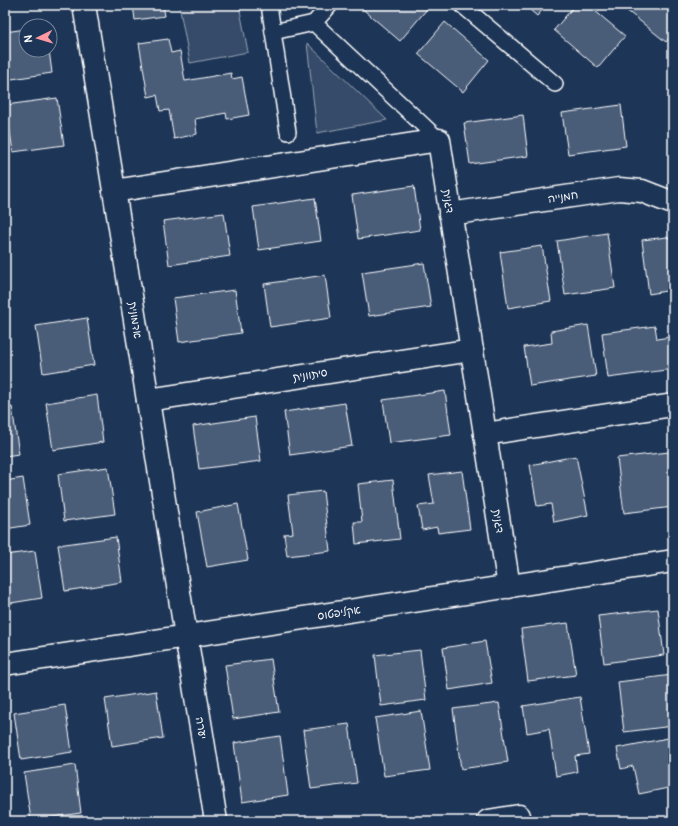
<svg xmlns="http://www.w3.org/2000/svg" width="678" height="826" font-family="Pangolin,'Playpen Sans Hebrew',sans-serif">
<rect width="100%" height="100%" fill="#1d3557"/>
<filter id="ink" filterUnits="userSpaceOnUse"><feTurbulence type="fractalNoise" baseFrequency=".025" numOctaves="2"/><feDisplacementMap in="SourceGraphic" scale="8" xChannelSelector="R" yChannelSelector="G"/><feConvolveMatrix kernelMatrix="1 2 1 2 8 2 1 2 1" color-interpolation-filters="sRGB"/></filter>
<g filter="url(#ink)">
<g fill="#364b69" stroke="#9aa5b4">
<path d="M179,5h60l9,47 -58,11z"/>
<path d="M307,43l80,77 -70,13z"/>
</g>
<g fill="#4a5d79" stroke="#fff">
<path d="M133,5h30l2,11 -30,4z"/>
<path d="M358,5h64l5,4 -27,32z"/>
<path d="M524,5h23l-10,11z"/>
<path d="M575,5h13l37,31 -27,32 -44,-38z"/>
<path d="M620,5h53v28l-7,9z"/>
<path d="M445,22l44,38 -26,32 -45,-38z"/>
<path d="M26,29v21h23l3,23 -47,7v-48z"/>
<path d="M168,39l3,14 9,-2 5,30 46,-8 1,6 10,-2 7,38 -22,4 -1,-6 -31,6 2,15 -23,5 -5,-29 -9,1 -3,-16 -9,2 -9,-54z"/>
<path d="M57,98l7,47 -51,7 -7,-47z"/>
<path d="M621,105l5,41 -58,8 -6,-41z"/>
<path d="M523,115l5,41 -58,8 -6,-41z"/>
<path d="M414,186l6,44 -62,9 -6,-44z"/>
<path d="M315,198l6,43 -62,9 -6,-43z"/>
<path d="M224,213l6,43 -61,9 -6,-44z"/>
<path d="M607,233l8,55 -50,7 -8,-54z"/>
<path d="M667,237l6,4v55l-7,-5 -17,3 -7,-54z"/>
<path d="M542,246l9,55 -43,7 -8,-56z"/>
<path d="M424,263l7,44 -62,9 -7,-44z"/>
<path d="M325,275l6,43 -61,9 -6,-43z"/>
<path d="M235,290l6,43 -62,9 -6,-44z"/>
<path d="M87,318l7,47 -51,8 -7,-47z"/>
<path d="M588,325l8,51 -66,10 -6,-39 28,-4 -1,-12z"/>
<path d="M655,326l2,13 13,-2 3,32 -65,9 -6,-45z"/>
<path d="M445,391l6,44 -62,8 -6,-43z"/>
<path d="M97,395l6,47 -50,8 -7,-47z"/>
<path d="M345,403l7,43 -62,9 -6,-43z"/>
<path d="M12,407l7,47 -14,2v-48z"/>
<path d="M255,417l6,44 -62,8 -6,-43z"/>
<path d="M669,452l4,34v21l-49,6 -7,-55z"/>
<path d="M576,456l12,59 -34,7 -3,-18 -14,2 -7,-41z"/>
<path d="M108,467l7,47 -51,7 -6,-47z"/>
<path d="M462,471l8,58 -32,4 -1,-6 -15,3 -4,-24 16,-2 -5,-29z"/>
<path d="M23,478l7,47 -25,4v-48z"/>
<path d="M393,480l7,59 -44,5 -2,-22h8l-4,-38z"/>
<path d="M323,491l7,60 -43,5 -3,-22 9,-1 -5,-38z"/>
<path d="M238,504l10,56 -41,7 -10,-55z"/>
<path d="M116,537l6,45 -57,9 -7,-46z"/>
<path d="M35,551l7,47 -37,6v-49z"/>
<path d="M658,609l6,46 -60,8 -6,-47z"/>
<path d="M568,623l8,52 -48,6 -7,-52z"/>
<path d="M485,641l7,42 -43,7 -6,-42z"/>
<path d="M420,650l6,50 -45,6 -6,-51z"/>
<path d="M271,659l8,53 -46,7 -8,-54z"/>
<path d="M672,675l1,51 -49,6 -6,-50z"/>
<path d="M156,691l7,47 -51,8 -7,-47z"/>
<path d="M580,697l9,57 -14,2 2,16 -21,4 -7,-47 -22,4 -4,-27z"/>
<path d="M499,703l9,59 -47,7 -8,-60z"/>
<path d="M65,705l7,47 -51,8 -7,-47z"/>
<path d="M421,711l9,59 -46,6 -9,-58z"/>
<path d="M349,724l8,59 -46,6 -8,-59z"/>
<path d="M280,736l8,59 -46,7 -8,-59z"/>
<path d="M673,737v50l-34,7 -6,-28 -12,3 -4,-21z"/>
<path d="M75,765l6,48 -50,7 -7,-47z"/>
</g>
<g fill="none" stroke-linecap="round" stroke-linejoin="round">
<defs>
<g id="service">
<path d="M269,5l19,127"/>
<path d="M330,5l-16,18 125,117"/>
<path d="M462,5l93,79"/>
<path d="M273,32l41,-9"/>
</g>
<g id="minor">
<path d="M84,5l132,816"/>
<path d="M114,191l325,-51 70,447"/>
<path d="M450,214l169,-25 23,2 31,12"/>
<path d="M148,400l324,-50"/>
<path d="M485,434l188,-29"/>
<path d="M5,664l668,-103"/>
<path d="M488,821l31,-5"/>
</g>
</defs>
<use href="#service" stroke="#fff" stroke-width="18"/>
<use href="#minor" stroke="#fff" stroke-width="25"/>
<use href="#service" stroke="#1d3557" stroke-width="15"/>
<use href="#minor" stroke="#1d3557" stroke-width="22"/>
</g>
</g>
<g text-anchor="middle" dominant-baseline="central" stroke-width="3" stroke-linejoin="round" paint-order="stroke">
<g font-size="11" fill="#fff" stroke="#1d3557">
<text transform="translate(563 197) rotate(-9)">חמנייה</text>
<text transform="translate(448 201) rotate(81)">דגנית</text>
<text transform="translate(135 320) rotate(81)">אדמונית</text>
<text transform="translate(310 375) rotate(-9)">סיתוונית</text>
<text transform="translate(498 521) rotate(81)">דגנית</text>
<text transform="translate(339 613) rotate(-9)">אקליפטוס</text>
<text transform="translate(201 728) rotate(81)">יערה</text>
</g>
</g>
<rect width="678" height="826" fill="none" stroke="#1d3557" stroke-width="20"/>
<rect x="10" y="10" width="658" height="806" fill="none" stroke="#fff" stroke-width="1.5" filter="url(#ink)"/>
<g transform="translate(38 38) rotate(265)"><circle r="19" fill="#1d3557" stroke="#77869a"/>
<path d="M0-3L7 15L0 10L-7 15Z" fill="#ff9aa2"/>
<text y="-6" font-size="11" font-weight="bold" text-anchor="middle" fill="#ffffff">N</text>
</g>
</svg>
